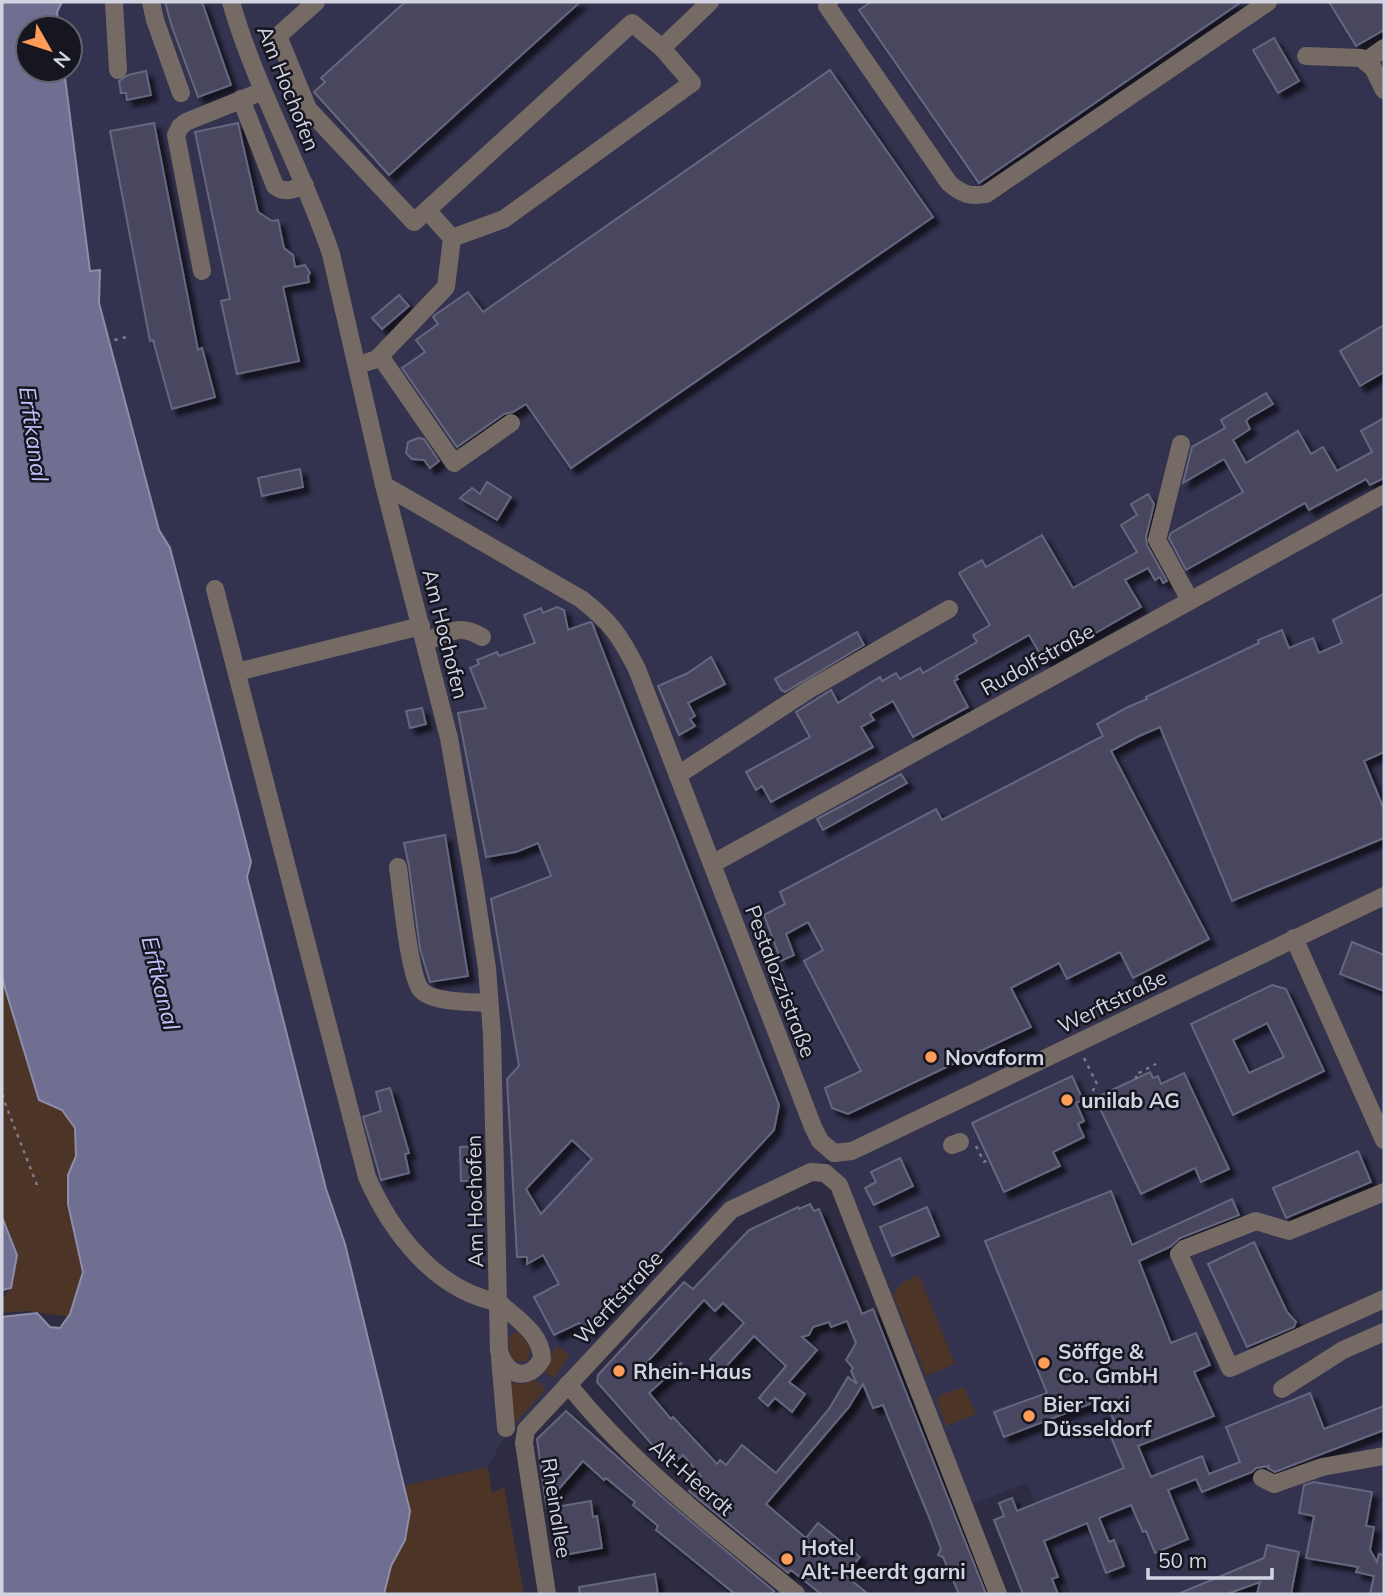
<svg xmlns="http://www.w3.org/2000/svg" width="1386" height="1596" font-family="Mulish,sans-serif">
<defs>
<filter id="shadow"><feDropShadow dx="6" dy="6" stdDeviation="2" flood-color="#0009"/></filter>
</defs>
<rect width="100%" height="100%" fill="#2d2c42"/>
<path fill="#33324f" d="M62,2h1322v1592h-314l-43,-111 -62,24 -137,-348 -102,50 -199,213 -24,18 -15,27 -85,19 -58,-242 -19,-55 -79,-312 4,-15 -81,-314 -11,-18 -60,-227 1,-33 -10,2 -26,-202h6v-42h-11l-2,-16z"/>
<g fill="#4c3527">
<path d="M2,792l76,290 13,238 -62,-9 -27,2v-16l4,-1 4,-14 -8,-20z"/>
<path d="M919,1275l36,89 -29,12 -33,-81 10,-13z"/>
<path d="M515,1332l4,1 12,15 -3,10 -4,4 -11,-2 -3,-6 -2,-16z"/>
<path d="M556,1346l14,9 -16,23 -9,-6c6,-8 5,-19 11,-26z"/>
<path d="M536,1380l10,9 -35,39 -4,-46 14,2z"/>
<path d="M964,1387l12,27 -30,12 -9,-25 1,-5z"/>
<path d="M488,1467l4,26 12,-6 20,107h-140l7,-28 14,-26 5,-29 -7,-25z"/>
</g>
<g fill="#706f91" stroke="#8e8da9" stroke-width="2">
<path d="M2,2h60l-5,10 2,16h-31v42h36l26,201 10,-1 -1,33 60,227 11,18 81,314 -4,15 79,312 19,55 65,267 -5,29 -14,26 -7,28h-382v-277l35,-4 13,14 10,1 10,-14 13,-42 -15,-68v-29l8,-19 -1,-28 -13,-18 -23,-10 -37,-122z"/>
<path d="M2,1217l15,38 -6,33 -9,2z"/>
</g>
<g fill="#484760" stroke="#66667f" stroke-width="2" fill-rule="evenodd" filter="url(#shadow)">
<path d="M165,2h37l29,83 -33,12 -26,-70z"/>
<path d="M405,2h175l-191,173 -75,-83 11,-10 -4,-4z"/>
<path d="M871,2h370l-262,181 -120,-173z"/>
<path d="M1329,2h55v28l-28,16z"/>
<path d="M1274,38l25,43 -21,12 -25,-43z"/>
<path d="M830,70l103,147 -362,251 -45,-64 -13,8 -9,2 -47,33 -55,-79 23,-16 -9,-12 22,-16 -5,-7 2,-2 33,-23 15,20z"/>
<path d="M146,71l5,24 -24,5 -1,-7h-5l-2,-12 9,-6z"/>
<path d="M154,123l44,227 4,-2 13,49 -43,12 -19,-69 -3,1 -40,-210z"/>
<path d="M238,123l20,89 14,9 6,-1 6,28 9,7 2,12 10,-2 5,8 -2,3 1,6 -26,5 16,74 -62,13 -16,-73 9,-2 -35,-167z"/>
<path d="M399,295l10,11 -27,23 -10,-11z"/>
<path d="M1384,325v47l-24,14 -20,-35z"/>
<path d="M1266,393l7,11 -24,14 -3,3 4,8 -17,11 13,23 52,-32 13,23 12,-7 14,24 35,-19 -11,-21 23,-13v60l-14,7 -4,-6 -57,31 -4,-7 -119,67 -17,-32 2,-5 72,-41 -19,-33 -41,24 9,-36 33,-19 -4,-8z"/>
<path d="M418,438l6,1 15,22 -9,7 -6,-8 -12,-1 -6,-6 2,-11z"/>
<path d="M300,469l3,18 -41,9 -4,-18z"/>
<path d="M487,482l24,15 -14,23 -37,-22 12,-10 8,6z"/>
<path d="M1148,494l6,10 -8,33 1,8 20,36 -4,2 -3,-6 -5,3 -7,-12 -23,12 16,27 -96,55 -16,-27 -73,41 2,3 -4,2 14,26 -55,30 -20,-36 -23,13 4,6 -13,7 12,20 -102,55 -9,-16 -6,4 -10,-18 64,-35 -14,-25 35,-22 7,13 42,-26 2,4 14,-8 4,6 20,-11 3,5 54,-31 -4,-7 17,-10 -31,-52 23,-13 4,7 56,-32 31,53 64,-36 -16,-27 16,-10 -6,-11z"/>
<path d="M1384,594v158l-20,9 20,48v29l-152,63 -72,-174 -21,9 -28,15 98,188 -76,39 -13,-26 -53,27 -8,-16 -48,25 20,39 -183,87 -16,-6 -7,-20 36,-17 -57,-110 19,-11 -15,-28 -22,12 8,21 -13,6 -17,-46 21,-11 -5,-12 156,-83 6,11 161,-84 -6,-12 29,-16 21,-9 -1,-2 113,-54 -1,-3 24,-10 7,18 24,-10 6,15 23,-10 -9,-23z"/>
<path d="M541,608l2,5 14,-6 7,3 4,20 22,-8 2,1 187,482 -5,25 -186,201 -9,-8 -25,12 -20,-38 25,-13 -16,-29 -16,9v-7h-10l-10,-178 12,-13 -28,-167 60,-23 -13,-33 -22,9 -30,5 -28,-144 28,-5 -16,-40 9,-4 -2,-4 20,-8 2,4 36,-13 -11,-28zM572,1140l20,19 -51,55 -15,-25z"/>
<path d="M857,632l7,13 -79,47 -4,-2 -6,-11z"/>
<path d="M711,657l14,27 -37,19 7,13 -5,3 5,7 -16,9 -21,-49 30,-13z"/>
<path d="M422,708l4,16 -16,4 -4,-17z"/>
<path d="M901,774l6,9 -84,47 -6,-11z"/>
<path d="M445,835l23,141 -38,6 -10,-33 -11,-83 -5,-23z"/>
<path d="M1352,942l32,13v36l-44,-17z"/>
<path d="M1272,985l14,4 38,82 -91,44 -42,-91zM1267,1023l17,34 -35,16 -16,-33z"/>
<path d="M1150,1072l3,6 5,-2 3,8 23,-11 45,96 -28,13 -6,-14 -54,26 -46,-96z"/>
<path d="M1072,1076l11,24 -7,3 8,18 -6,3 6,13 -31,15 7,14 -56,26 -32,-69z"/>
<path d="M390,1088l19,65 -4,1 4,19 -28,7 -18,-63 18,-6 -5,-19z"/>
<path d="M478,1146l1,35h-18l-1,-34z"/>
<path d="M1358,1151l13,31 -85,36 -13,-30z"/>
<path d="M900,1158l13,28 -39,19 -9,-17 11,-6 -5,-10z"/>
<path d="M1111,1191l21,54 100,-46 7,16 -59,23 -10,9 -31,14 32,82 25,-10 14,32 -16,7 20,44 -76,30 13,31 51,-21 7,18 31,-12 -14,-35 84,-34 14,36 60,-23v24l-109,42 -7,-4 1,-2 -13,2 -4,4 -50,20 -6,-13 -28,11 20,49 -33,14 -9,-22 -3,1 -12,-27 -32,13 10,24 5,-2 10,26 -18,7 -19,-50 -43,18 14,36 -6,2 6,15h-35l-29,-74 10,-4 -5,-13 13,-5 5,13 107,-43 -13,-31 8,-3 -14,-36 -101,39 -10,-25 53,-19 -62,-152z"/>
<path d="M810,1204l4,7 5,-2 43,105 11,-5 113,285h-27l-16,-37 -5,-2 3,-6 -12,-32 -46,-112 -10,3 -10,-24 -14,23 -83,97 40,34 12,-15 42,34 -15,18 23,19h-47l-30,-24 -3,3 -99,-82 12,-15 -18,-21 -12,11 -74,-84 1,-7 86,-93 9,7 56,-59 49,-23 1,2zM704,1300l11,11 8,-8 21,20 -34,36 11,13 33,-36 32,30 -27,32 9,8 7,-8 17,14 13,-18 -16,-12 28,-32 -15,-13 7,-2 4,-8 16,-5 2,5 16,-6 9,22 -10,17 7,8 -2,3 6,13 -9,-7 -19,32 -53,64 -34,-28 -16,20 -6,-5 -3,4 -44,-47 -2,2 -22,-26 33,-30 -46,11z"/>
<path d="M927,1207l12,29 -47,20 -12,-29z"/>
<path d="M1254,1242l33,70 9,10 -2,5 -47,20 -39,-83z"/>
<path d="M566,1411l103,92 105,88 -3,3h-36l-79,-64 2,-4 -25,-21 2,-3 -29,-24 -2,2 -21,-19 -37,43 -9,-65z"/>
<path d="M1314,1482l58,10 -6,34 8,1 -4,23 7,12 2,-8 5,1v39h-14l4,-18 -18,-4 2,-5 -52,-9 8,-42 -15,-3 5,-28z"/>
<path d="M591,1501l2,16 4,-1 5,32 -38,7 -8,-48z"/>
<path d="M1267,1545l32,7 -8,42h-34l3,-12 -33,12h-49l86,-36z"/>
<path d="M655,1574l3,20h-78l-1,-7z"/>
</g>
<g fill="none" stroke-linecap="round" stroke-linejoin="round">
<g stroke="#7a7a8c" stroke-width="2.5" stroke-dasharray="3.5 5" stroke-linecap="butt">
<path d="M106,342l21,-5"/>
<path d="M1084,1058l13,26 -12,19"/>
<path d="M1137,1079l-2,-4 21,-11"/>
<path d="M2,1086l1,12 36,92"/>
<path d="M976,1146l8,16 5,-3"/>
</g>
<g stroke="#766b64" stroke-width="18">
<path d="M114,2l4,68"/>
<path d="M151,2l4,18 26,73"/>
<path d="M231,2c25,87 71,166 100,252l53,231 65,253 25,145 13,85 5,67 7,316c7,25 29,32 43,8 0,-25 -27,-42 -44,-57"/>
<path d="M316,2l-38,34 30,73 106,113 218,-199 30,25 48,-46"/>
<path d="M829,2l-2,4 122,177c13,11 20,14 37,11l282,-192"/>
<path d="M1306,56l55,2 12,10 11,22"/>
<path d="M1366,61l18,-13"/>
<path d="M241,99l34,87c10,8 20,3 30,-1"/>
<path d="M452,238l52,-19 188,-136 -30,-35"/>
<path d="M202,271l-26,-136 4,-8 6,-5 77,-31"/>
<path d="M380,356l74,107 57,-40"/>
<path d="M358,365l19,-6 69,-72 6,-49 -25,-28"/>
<path d="M1181,444l-24,96 33,60"/>
<path d="M384,485l197,114c30,23 39,37 56,70l176,458 7,14 14,12"/>
<path d="M215,589l152,588c24,55 69,114 131,125"/>
<path d="M425,642c22,-9 34,-19 57,-5"/>
<path d="M237,672l184,-46"/>
<path d="M678,775l132,-86 139,-80"/>
<path d="M712,864l672,-370"/>
<path d="M398,867c3,22 11,109 23,123 12,13 51,12 68,13"/>
<path d="M1294,938l90,202"/>
<path d="M952,1145l8,-3"/>
<path d="M834,1153l18,-2 532,-255"/>
<path d="M825,1173l14,12 159,409"/>
<path d="M1384,1192l-95,39 -33,-10 -72,28 -5,5 51,114 154,-69"/>
<path d="M500,1358l6,70"/>
<path d="M568,1384c65,82 148,144 228,210"/>
<path d="M1282,1389l61,-39 41,-18"/>
<path d="M1262,1478l12,6 48,-17 62,-11"/>
<path d="M547,1594l-23,-151 2,-13 205,-220 80,-38 14,1"/>
</g>
</g>
<g fill="#fe9c58" stroke="#161620" stroke-width="2.5">
<circle cx="931" cy="1057" r="7"/>
<circle cx="1067" cy="1100" r="7"/>
<circle cx="1044" cy="1363" r="7"/>
<circle cx="619" cy="1371" r="7"/>
<circle cx="1029" cy="1416" r="7"/>
<circle cx="787" cy="1559" r="7"/>
</g>
<g text-anchor="middle" dominant-baseline="central" stroke-width="5" stroke-linejoin="round" paint-order="stroke">
<g font-size="21" fill="#d3d4e2" stroke="#161620">
<text transform="translate(289 88) rotate(68)">Am Hochofen</text>
<text transform="translate(446 634) rotate(76)">Am Hochofen</text>
<text transform="translate(1037 659) rotate(-29)">Rudolfstraße</text>
<text transform="translate(781 981) rotate(69)">Pestalozzistraße</text>
<text transform="translate(1112 1001) rotate(-26)">Werftstraße</text>
<text transform="translate(474 1201) rotate(-91)">Am Hochofen</text>
<text transform="translate(618 1297) rotate(-47)">Werftstraße</text>
<text transform="translate(692 1477) rotate(41)">Alt-Heerdt</text>
<text transform="translate(557 1508) rotate(81)">Rheinallee</text>
</g>
<g font-size="21" font-weight="bold" fill="#d3d4e2" stroke="#161620" text-anchor="start">
<text x="945" y="1057">Novaform</text>
<text x="1081" y="1100">unilab AG</text>
<text x="1058" y="1351">Söffge &amp;<tspan x="1058" dy="24">Co. GmbH</tspan></text>
<text x="633" y="1371">Rhein-Haus</text>
<text x="1043" y="1404">Bier Taxi<tspan x="1043" dy="24">Düsseldorf</tspan></text>
<text x="801" y="1547">Hotel<tspan x="801" dy="24">Alt-Heerdt garni</tspan></text>
</g>
<g font-size="23" font-style="italic" fill="#c1c1fb" stroke="#161620">
<text transform="translate(34 434) rotate(82)">Erftkanal</text>
<text transform="translate(161 983) rotate(76)">Erftkanal</text>
</g>
</g>
<rect width="1386" height="1596" fill="none" stroke="#d3d4e2" stroke-width="7"/>
<g transform="translate(49 49) rotate(129)"><circle r="33" fill="#161620" stroke="#62626e" stroke-width="2"/>
<path d="M0-5L12 26L0 18L-12 26Z" fill="#fe9c58"/>
<text y="-10" font-size="19" font-weight="bold" text-anchor="middle" fill="#d3d4e2">N</text>
</g>
<path d="M1148 1568v10h124v-10" fill="none" stroke="#d3d4e2" stroke-width="3.5"/>
<text x="1158" y="1568" font-size="21" fill="#d3d4e2" stroke="#161620" stroke-width="5" paint-order="stroke">50 m</text>
</svg>
